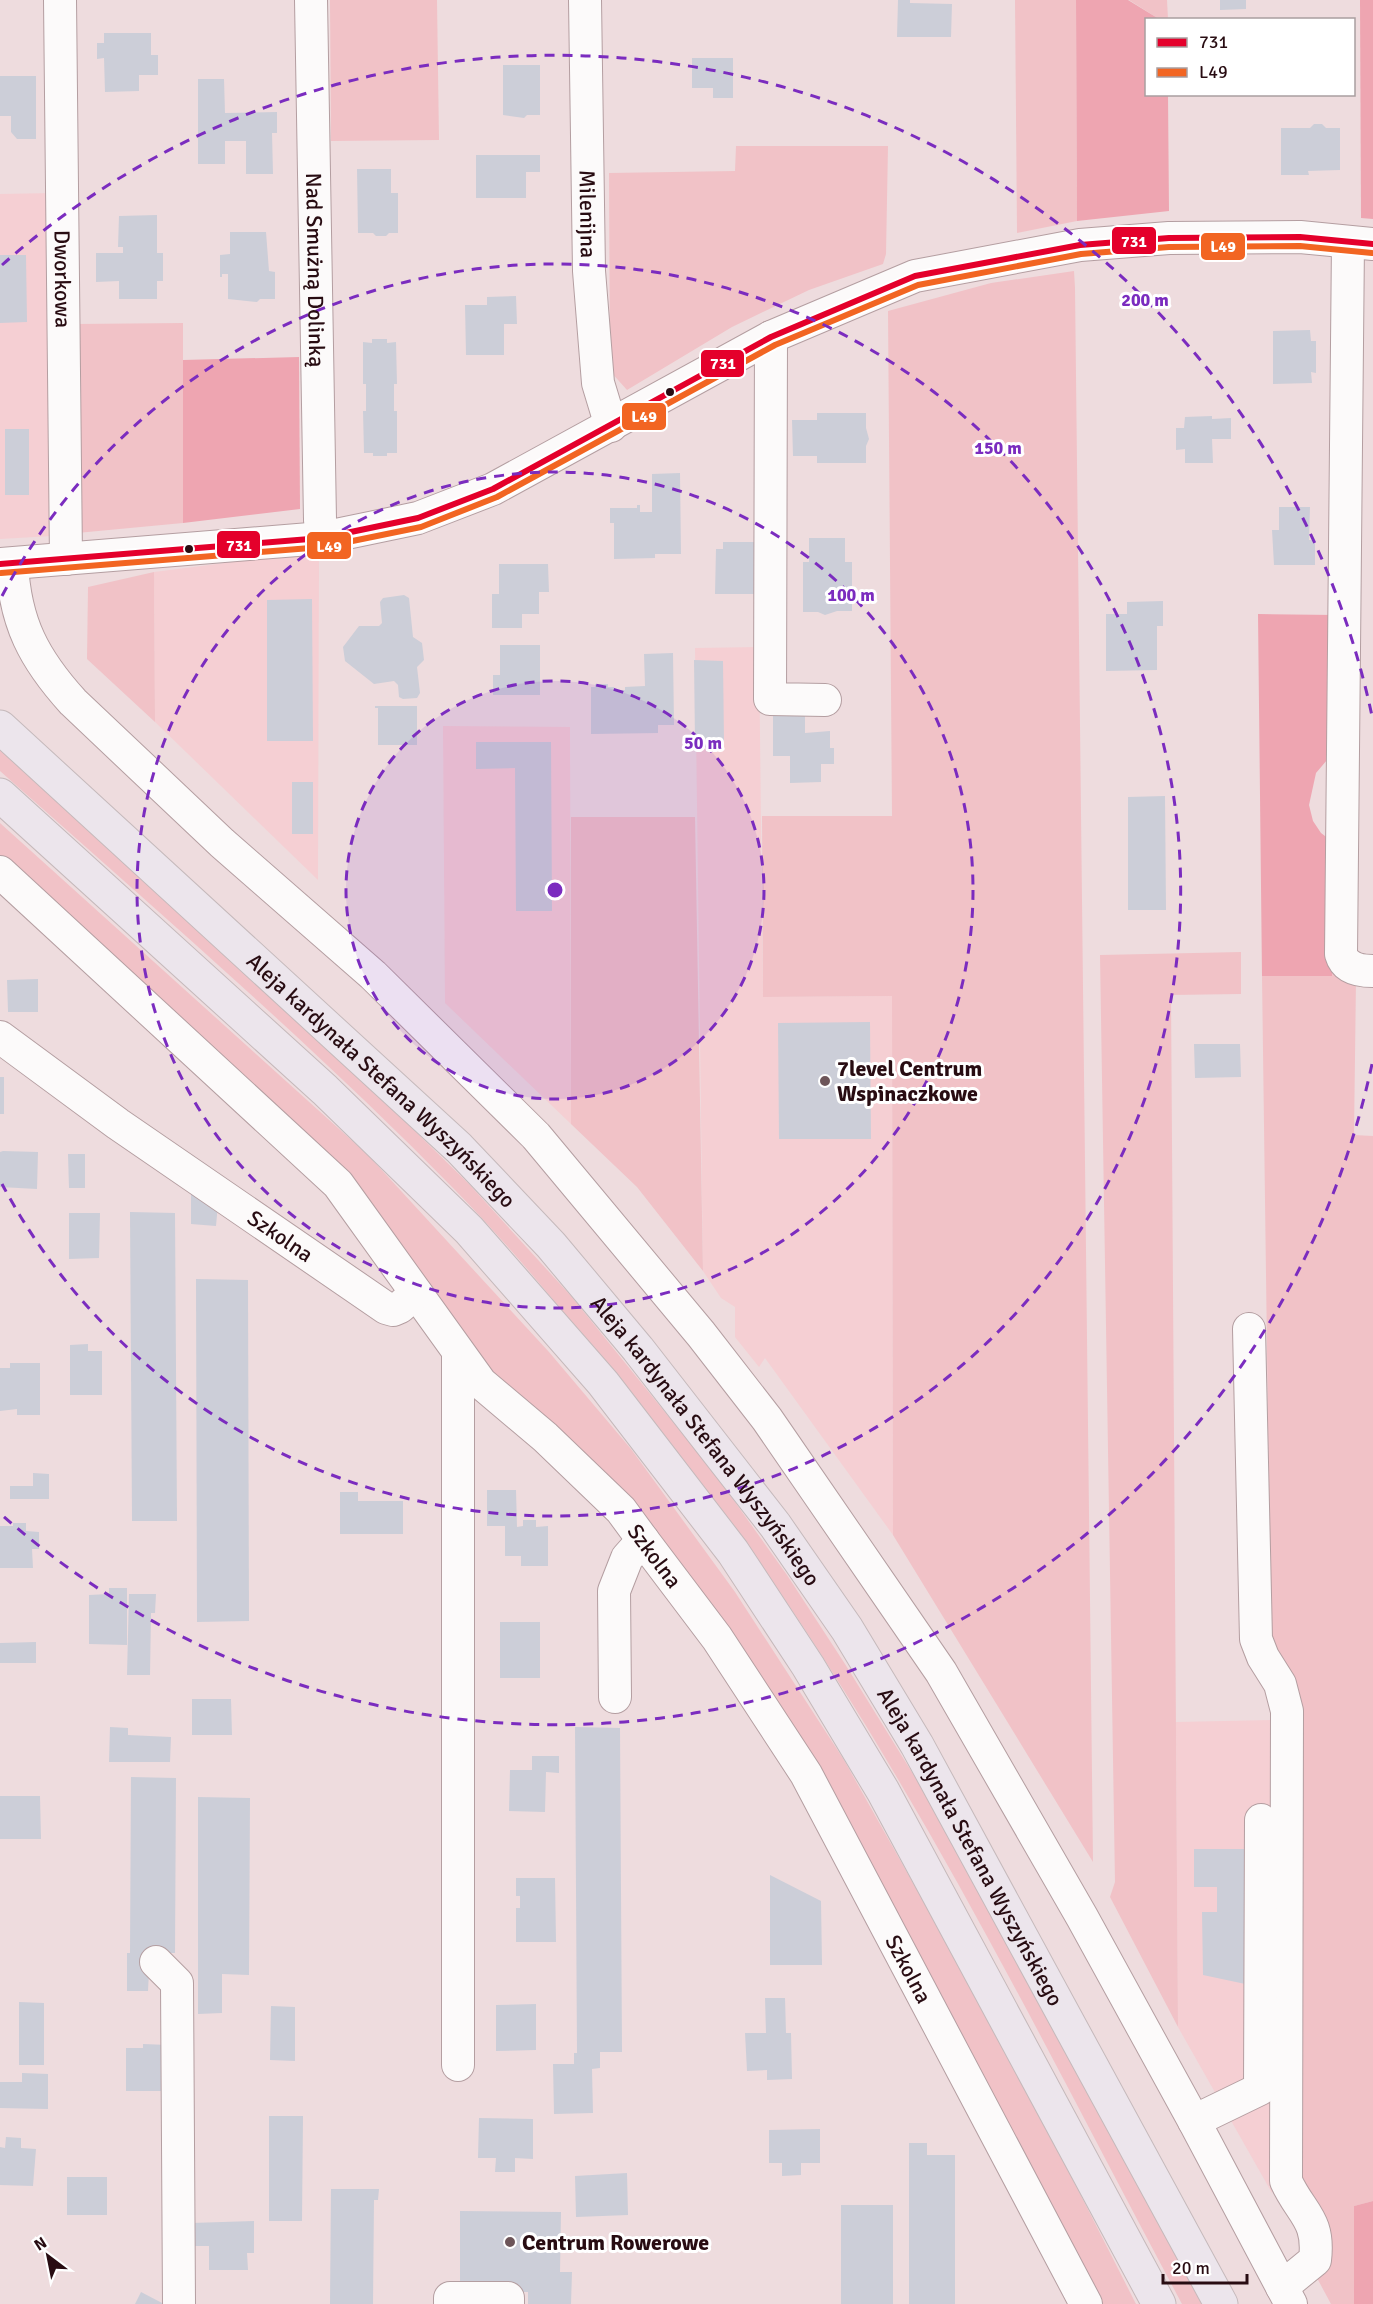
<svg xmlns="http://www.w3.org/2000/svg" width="1373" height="2304" font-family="Signika,sans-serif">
<rect width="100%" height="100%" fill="#eedcde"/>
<g fill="#f5cfd3">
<path d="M53,193l-1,343 -52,3v-345z"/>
<path d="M319,551l-1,329 -163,-158 -1,-150z"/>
<path d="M759,647l4,350 129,-1 1,539 -128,-177 -6,9 -24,-30v-30l-14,-9 -18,-27 -8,-623z"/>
<path d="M443,726l127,1 1,397 -126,-121z"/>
<path d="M1272,1720v473l-94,-166 -2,-305z"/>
</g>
<g fill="#f1c2c7">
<path d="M330,0h107l2,140 -108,1z"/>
<path d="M1015,0h61l1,221 -60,12z"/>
<path d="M1129,0h38l1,19h-9z"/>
<path d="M736,146h152l-2,108 -3,10 -74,26 -77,37 -105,63 -17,-19 -1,-198 126,-2z"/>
<path d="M1074,271l1,17 18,1574 -200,-327 -1,-539 -129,1 -1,-181h130l-4,-505 103,-28z"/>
<path d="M183,323v200l-106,10 -1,-209z"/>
<path d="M154,572l1,150 -68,-63 1,-72z"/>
<path d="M0,749l331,300 137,134 103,113 144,178 72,101 58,89 99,160 91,164 167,316h-20c-149,-279 -288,-568 -481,-821 -28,-36 -57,-71 -86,-107 -51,-64 -103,-128 -160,-186 -144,-147 -301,-282 -455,-419z"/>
<path d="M571,817h124l8,454 -66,-84 -66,-63z"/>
<path d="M0,823l368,332 181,197 82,97 104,143 109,168 166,296 126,248h-35l-286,-531 -296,-373 -44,-46 -46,-59 -429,-438z"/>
<path d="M1241,952v42l-70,1 7,1032 -68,-130 5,-15 -15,-927z"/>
<path d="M1332,968l24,12 -2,155 19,1v1065l-19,5v98h-23l-14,-26 10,-17 -29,-72 -27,-542 -9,-671h69z"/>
</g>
<g fill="#eea5b1">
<path d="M1076,0h52l31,19 -13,1v74l22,1 1,116 -92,10z"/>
<path d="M1360,0h13v219l-12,-1z"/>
<path d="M299,357l1,152 -117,14v-163z"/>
<path d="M1258,614l77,1 -2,138 -17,20 -7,32 4,16 8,12 12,9 -1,134h-70z"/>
<path d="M1373,2201v103h-19v-98z"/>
</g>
<g fill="#ccced8">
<path d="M898,0h12v3l42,1 -1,33h-54z"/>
<path d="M1220,0h26v9l-26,1z"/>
<path d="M104,33h47v22h7v20h-19v16l-34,1 -1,-34 -7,1v-16h7z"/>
<path d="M692,58h41v40h-20v-10h-21z"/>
<path d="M503,65h37v50h-13l-3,3 -21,-3z"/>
<path d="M0,76h36v63h-19l-6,-7v-16h-11z"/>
<path d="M198,79h26l1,34 52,-1v21h-5l1,41h-27v-33h-21v23h-27z"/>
<path d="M1314,124h8l4,4h14v42l-32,1 1,4h-28v-47h29z"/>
<path d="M476,155h64v17h-14v26h-50z"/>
<path d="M357,169h34v24h7v40h-9l-3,3h-10l-3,-3h-15z"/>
<path d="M157,215v38h6v28h-6v18h-38v-18l-23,1v-29h27v-6h-5l1,-31z"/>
<path d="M230,232h36l3,39 6,1v27h-15l-3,3 -29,-3v-25h-6v3h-2v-22l10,-1z"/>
<path d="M0,255h26l1,67 -27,1z"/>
<path d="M516,296l1,28h-13v31h-38l-1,-50h22v-8z"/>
<path d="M1310,330l1,11h5v32l-5,-1 1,11 -39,1v-53z"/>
<path d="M372,339h15v4l9,-1 1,42h-3v27h3v42h-10v3h-14v-3h-9l-1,-42h3v-27h-3v-42l9,1z"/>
<path d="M817,413h49v15l3,11 -3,7v17h-49v-7h-24l-1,-36h25z"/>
<path d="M1212,416v3l19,-1v21h-19l1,24h-28v-14l-9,1v-22h8l1,-11z"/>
<rect x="5" y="429" width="24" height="66"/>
<path d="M680,473l1,81h-26v4l-41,1v-36h-4v-15h27v-3h3v7h12v-38z"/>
<path d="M1279,507h31l-1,33h6v25h-41l-2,-35h7z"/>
<path d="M809,538h36v24h7v49h-15l-12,4 -7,-3h-15v-50h6z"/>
<path d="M723,542h31v52h-39l1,-45h7z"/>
<path d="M499,564h49l1,28h-10v22h-17v14h-30v-34h7z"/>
<path d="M404,595l5,3 4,39 9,6 2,17 -7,7 3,26 -3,5 -14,1 -4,-2 -1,-12 -4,-4 -20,3 -29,-23 -2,-14 16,-21h20l3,-3 -2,-21 3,-4z"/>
<path d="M312,599l1,142h-46v-141z"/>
<path d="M1163,601v25h-6v44l-51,1v-57h21v-12z"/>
<path d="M500,645h40v50h-47v-20h7z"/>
<path d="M673,653l1,72h-16v8l-67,1v-47h4v-3h13v3h6l1,3h10v-3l20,-1 -1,-32z"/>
<path d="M694,660l29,1 1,81h-29z"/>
<path d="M375,706h42v39h-39v-37h-3z"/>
<path d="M773,716h32v17l25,-2v17h4v16h-13v18l-31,1v-27h-17z"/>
<path d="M476,742h75l1,169h-36l-1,-143 -39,1z"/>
<rect x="292" y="782" width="21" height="52"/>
<path d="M1165,796l1,114h-38v-113z"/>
<path d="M38,979v33h-30l-1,-32z"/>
<path d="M870,1022l1,117h-92l-1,-116z"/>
<path d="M1194,1044h46l1,33 -46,1z"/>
<rect x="0" y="1077" width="4" height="37"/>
<path d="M3,1151l35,1 -1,37 -37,-2v-35z"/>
<path d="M68,1154h17v34h-16z"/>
<path d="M191,1188l27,16 -2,22 -25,-2z"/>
<path d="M130,1212l45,1 2,308h-45z"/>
<path d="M69,1213h31l-1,45 -30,1z"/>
<path d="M196,1279l52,1 1,341 -52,1z"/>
<path d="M88,1344v7h14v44h-32v-50z"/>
<path d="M10,1363h30v52h-23v-6l-17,2v-43h10z"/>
<path d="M33,1473l16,1v25h-39v-13h23z"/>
<path d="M487,1490h29l1,37 6,-1v-6h13v7l12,-1v40h-27v-10h-16v-30h-18z"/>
<path d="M340,1492h18v9h45v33h-63z"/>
<path d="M13,1523h13v8l13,1v17h-7l1,19h-33v-42h13z"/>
<path d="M109,1588h18v57l-38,-1v-49l20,-1z"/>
<path d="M129,1594h27l-1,19h-4l-1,62h-23z"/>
<rect x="500" y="1622" width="40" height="56"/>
<path d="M36,1642v21h-36v-20z"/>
<path d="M192,1699h39l1,36h-40z"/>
<path d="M110,1727l18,1v7l43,2 -1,25h-61z"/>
<path d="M575,1727l45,1 2,324h-22v16l-8,1 1,44 -39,1 -1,-50h21v-11h3z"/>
<path d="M532,1756h27v17l-13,-1 -1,40 -36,-1 1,-41h22z"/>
<path d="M131,1777l45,1 -1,175h-25l-2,38h-21v-38h3z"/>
<path d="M0,1796h40l1,43h-41z"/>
<path d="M198,1797l52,1 -1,177 -27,-1v39l-24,1z"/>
<path d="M1194,1849h55l1,136 -47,-10 -1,-63h15v-25h-23z"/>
<path d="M770,1875l51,26 1,64h-52z"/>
<path d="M516,1878h39l1,64h-40v-34h4v-12h-4z"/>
<path d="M765,1998h20l1,35h5l1,46 -25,1v-10l-20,1 -2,-38h21z"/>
<path d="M19,2002l25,1v62h-25z"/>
<path d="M536,2004v46l-40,1v-46z"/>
<path d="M271,2006l24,1v54l-25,-1z"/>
<path d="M143,2044l25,1v46h-42v-43h17z"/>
<path d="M22,2073l26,1v35l-48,-1v-26h22z"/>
<path d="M269,2116h34l-1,105h-33z"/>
<path d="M479,2118l54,1v40l-18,-1v14h-20l1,-14h-18z"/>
<path d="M820,2129v34h-19v12l-19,1v-13h-13v-33z"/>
<path d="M6,2137l15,1v10l15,1 -3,37 -33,-1v-38l5,1z"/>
<path d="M909,2143h18v12h28v149h-46z"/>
<path d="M627,2173l1,42 -52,2 -1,-41z"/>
<rect x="67" y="2177" width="40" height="38"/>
<path d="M331,2189h48l-1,11h-4l-1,104h-43z"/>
<rect x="841" y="2205" width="52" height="99"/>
<path d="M460,2211l101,1 -1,60h12l-1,32h-43v-12h-68z"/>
<path d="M254,2221v32h-7l1,17h-39v-24h-18v-23z"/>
<path d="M141,2292l23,12h-29z"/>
</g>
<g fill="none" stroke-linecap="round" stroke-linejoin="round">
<defs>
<g id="minor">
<path id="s1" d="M60,0l6,559"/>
<path id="s2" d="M311,0l9,520 2,18"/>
<path id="s3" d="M585,0l4,271 9,112 13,43"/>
<path d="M1348,242l-7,712c4,14 18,17 32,17"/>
<path d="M771,337l-1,362 55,1"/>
<path d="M0,564l322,-26 96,-20 75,-29 278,-152 144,-61 165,-31 89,-7 131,-1 73,7"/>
<path d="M12,564c3,59 22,95 61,138l149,141 151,132 163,161 165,198 66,85 174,253 141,245 112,204 97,183"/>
<path id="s4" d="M0,872l338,312 143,199 64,54 76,73 22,30 74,98 89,136 280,530"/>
<path id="s5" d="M0,1037l118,87 268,184 7,2 7,-3 16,-14"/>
<path d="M1249,1329l7,310 7,18 17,27 7,27 -1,470c15,33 34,38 29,79l-33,27"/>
<path d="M615,1697l-1,-106 13,-33 16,-18"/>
<path d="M156,1962l21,21 2,321"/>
<path d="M458,2065v-713"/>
<path d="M1194,2121l66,-32 1,-269"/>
<path d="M450,2304v-6h58v6"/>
</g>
<g id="major">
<path id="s6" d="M0,727l459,421 92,97 87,104 137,176 72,104 70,116 304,559"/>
<path d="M0,795l325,295 144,140 134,153 130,169 75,114 75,125 276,513"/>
</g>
</defs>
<use href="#minor" stroke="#b49ea1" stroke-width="34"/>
<use href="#major" stroke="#c5b9bb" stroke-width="35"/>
<use href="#minor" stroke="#fcfafa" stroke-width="32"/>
<use href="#major" stroke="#ece5ec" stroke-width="33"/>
<defs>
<path id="bus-1" d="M0,564l322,-26 96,-20 75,-29 278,-152 144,-61 165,-31 89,-7 131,-1 73,7"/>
<path id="bus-2" d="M1,573l322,-26 98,-20 76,-30 278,-152 143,-60 163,-31 88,-7 131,-1 72,7"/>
</defs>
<use href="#bus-1" stroke="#fff" stroke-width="10"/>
<use href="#bus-2" stroke="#fff" stroke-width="10"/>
<use href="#bus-1" stroke="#e4002b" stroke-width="6"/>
<use href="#bus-2" stroke="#f26522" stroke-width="6"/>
</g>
<circle cx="555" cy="890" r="209" fill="#7b2cbf" fill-opacity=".12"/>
<g fill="none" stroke="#7b2cbf" stroke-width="3" stroke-dasharray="10 8">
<circle cx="555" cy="890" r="209"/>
<circle cx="555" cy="890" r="418"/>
<path d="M2 596A626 626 0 1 1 2 1184"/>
<path d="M1372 1064A835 835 0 0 1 2 1515M2 265A835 835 0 0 1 1372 716"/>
</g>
<g fill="#280c12" stroke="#fff" stroke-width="2">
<circle cx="670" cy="392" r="5"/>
<circle cx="189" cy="549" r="5"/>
</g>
<g fill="#6d5559" stroke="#fff" stroke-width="2">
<circle cx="825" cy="1081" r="6"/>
<circle cx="510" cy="2242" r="6"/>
</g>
<g text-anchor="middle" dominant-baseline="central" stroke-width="6" stroke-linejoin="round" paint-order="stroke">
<g font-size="22" fill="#280c12" stroke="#fff">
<text stroke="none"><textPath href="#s3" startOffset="214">Milenijna</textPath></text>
<text stroke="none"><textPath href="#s2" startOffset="270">Nad Smużną Dolinką</textPath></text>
<text stroke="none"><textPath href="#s1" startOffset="279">Dworkowa</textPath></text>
<text stroke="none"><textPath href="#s6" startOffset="520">Aleja kardynała Stefana Wyszyńskiego</textPath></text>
<text stroke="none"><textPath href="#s5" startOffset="344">Szkolna</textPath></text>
<text stroke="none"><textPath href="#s6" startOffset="1006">Aleja kardynała Stefana Wyszyńskiego</textPath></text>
<text stroke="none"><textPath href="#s4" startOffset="951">Szkolna</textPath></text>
<text stroke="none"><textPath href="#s6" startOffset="1492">Aleja kardynała Stefana Wyszyńskiego</textPath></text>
<text stroke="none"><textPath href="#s4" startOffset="1437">Szkolna</textPath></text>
</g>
<g font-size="22" font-weight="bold" fill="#280c12" stroke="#fff" text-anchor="start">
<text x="837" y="1068">7level Centrum<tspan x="837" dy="25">Wspinaczkowe</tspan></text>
<text x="522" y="2242">Centrum Rowerowe</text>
</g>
</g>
<circle cx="555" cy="890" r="9" fill="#7b2cbf" stroke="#fff" stroke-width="3"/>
<g font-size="18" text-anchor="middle" font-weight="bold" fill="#7b2cbf" stroke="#fff" stroke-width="6" stroke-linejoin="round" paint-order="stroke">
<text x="1145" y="306">200 m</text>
<text x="998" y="454">150 m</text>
<text x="851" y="601">100 m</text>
<text x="703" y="749">50 m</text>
</g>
<g stroke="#fff" stroke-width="2">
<rect x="1111" y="226" width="46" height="29" rx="6" fill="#e4002b"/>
<rect x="1200" y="232" width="46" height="29" rx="6" fill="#f26522"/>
<rect x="700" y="349" width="45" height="29" rx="6" fill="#e4002b"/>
<rect x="621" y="402" width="46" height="29" rx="6" fill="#f26522"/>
<rect x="216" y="530" width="45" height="29" rx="6" fill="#e4002b"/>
<rect x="306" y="531" width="46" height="29" rx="6" fill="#f26522"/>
</g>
<g font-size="16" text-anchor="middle" font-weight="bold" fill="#fff">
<text x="1134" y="247">731</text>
<text x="1223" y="252">L49</text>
<text x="723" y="369">731</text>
<text x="644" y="422">L49</text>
<text x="239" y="551">731</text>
<text x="329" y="552">L49</text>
</g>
<rect x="1145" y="18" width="210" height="78" fill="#ffffff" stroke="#a99ea0" stroke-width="1.5"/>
<rect x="1157" y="38" width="30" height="9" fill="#e4002b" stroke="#a99ea0" stroke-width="1.5"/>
<text x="1199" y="48" font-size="18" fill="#280c12">731</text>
<rect x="1157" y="68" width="30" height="9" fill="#f26522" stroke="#a99ea0" stroke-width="1.5"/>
<text x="1199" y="78" font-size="18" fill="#280c12">L49</text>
<g transform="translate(48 2256) rotate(328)" stroke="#ffffff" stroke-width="4.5" paint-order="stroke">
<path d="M0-4.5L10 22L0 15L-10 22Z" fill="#280c12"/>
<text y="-9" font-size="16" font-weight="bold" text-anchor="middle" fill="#280c12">N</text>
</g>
<path d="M1163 2274v9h84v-9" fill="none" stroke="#280c12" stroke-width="3"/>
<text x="1172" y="2274" font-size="18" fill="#280c12" stroke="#ffffff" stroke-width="4.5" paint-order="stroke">20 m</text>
</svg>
